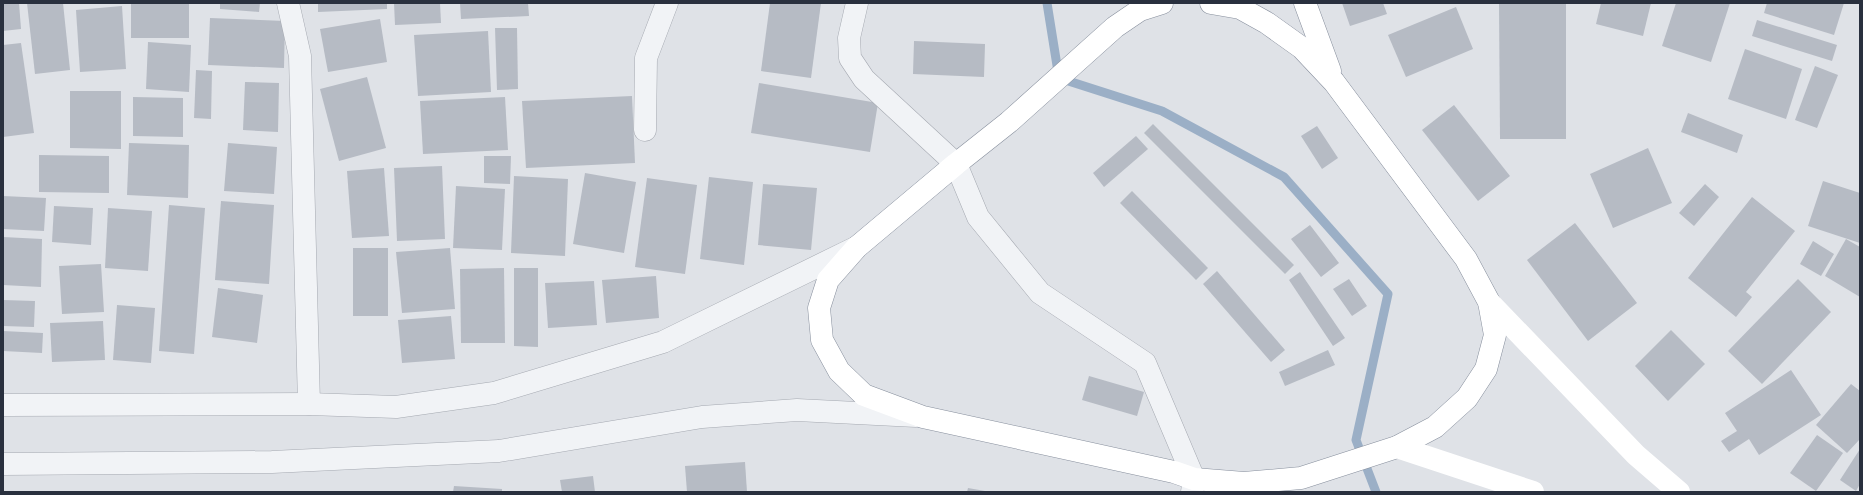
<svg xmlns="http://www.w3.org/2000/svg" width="1863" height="495" font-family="'Golos Text',sans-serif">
<rect width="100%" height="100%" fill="#dfe2e7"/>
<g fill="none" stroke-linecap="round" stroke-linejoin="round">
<path stroke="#9bafc6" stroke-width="9" d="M1047,3l12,75 103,33 122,66 104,117 -32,146 20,52"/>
</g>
<g fill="#b6bbc4">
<path d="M3,3h16l2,26 -18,2z"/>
<path d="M27,3h36l7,67 -35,4z"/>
<rect x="131" y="3" width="58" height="35"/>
<path d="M220,3h40l-1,9 -39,-3z"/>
<path d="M318,3h69v6l-69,3z"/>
<path d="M394,3h46l1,20 -46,2z"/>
<path d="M460,3h68l1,13 -68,3z"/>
<path d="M770,3h51l-10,75 -50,-7z"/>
<path d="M1342,3h41l4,11 -37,12z"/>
<path d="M1499,3h67v136h-66z"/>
<path d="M1601,3h50l-8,33 -47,-12z"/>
<path d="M1676,3h54l-19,59 -49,-16z"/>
<path d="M1767,3h77l-10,32 -70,-22z"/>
<path d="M122,6l4,63 -46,3 -4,-62z"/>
<path d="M1456,7l17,42 -67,28 -18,-42z"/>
<path d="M210,18l75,3 -1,47 -76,-3z"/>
<path d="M380,19l7,43 -59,10 -8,-43z"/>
<path d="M1757,20l80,25 -5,16 -80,-25z"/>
<path d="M495,28h22l1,61 -21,1z"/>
<path d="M488,31l3,61 -73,4 -4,-61z"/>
<path d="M914,41l71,3 -1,33 -71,-3z"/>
<path d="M148,42l43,3 -2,47 -43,-3z"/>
<path d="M21,43l13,90 -31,4v-92z"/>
<path d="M1745,49l57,20 -16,50 -58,-20z"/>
<path d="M1815,66l23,9 -21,53 -22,-8z"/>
<path d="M196,70l16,1 -1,48 -17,-1z"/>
<path d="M367,77l19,71 -47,13 -19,-72z"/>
<path d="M245,82l34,1 -1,49 -35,-2z"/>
<path d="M759,83l119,20 -8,49 -119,-19z"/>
<path d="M70,91h51v58l-51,-1z"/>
<path d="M632,96l3,67 -109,5 -4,-67z"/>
<path d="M133,97l50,1v39l-50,-1z"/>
<path d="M505,97l3,53 -85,4 -3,-53z"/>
<path d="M1454,105l56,71 -32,25 -56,-71z"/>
<path d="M1688,113l55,22 -6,18 -56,-21z"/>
<path d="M1153,124l141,141 -9,9 -141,-141z"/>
<path d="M1317,126l21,32 -16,11 -21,-33z"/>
<path d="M1136,136l12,13 -44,38 -11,-14z"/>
<path d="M129,143l60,2 -1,53 -61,-3z"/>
<path d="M228,143l49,4 -3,47 -50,-3z"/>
<path d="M1648,148l24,55 -59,25 -23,-54z"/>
<path d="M39,155l70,1v37l-70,-1z"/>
<path d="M484,156h27l-1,28 -26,-1z"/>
<path d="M442,166l3,73 -48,2 -3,-73z"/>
<path d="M384,168l5,68 -37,2 -5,-67z"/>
<path d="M585,173l51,9 -12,71 -51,-9z"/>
<path d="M514,176l54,3 -3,77 -54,-3z"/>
<path d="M709,177l44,5 -9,83 -44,-6z"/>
<path d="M647,178l50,7 -12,89 -50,-7z"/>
<path d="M1823,181l37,12v50l-52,-17z"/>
<path d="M763,184l54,4 -6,62 -53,-5z"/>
<path d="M1705,184l14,13 -25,29 -15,-13z"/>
<path d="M456,186l49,3 -3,61 -49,-2z"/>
<path d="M1132,191l76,77 -12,12 -76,-77z"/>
<path d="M3,196l43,2 -2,33 -41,-2z"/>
<path d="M1752,197l43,34 -49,61 6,5 -16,20 -48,-39z"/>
<path d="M221,201l53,4 -5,79 -54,-4z"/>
<path d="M169,205l36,3 -11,146 -35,-3z"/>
<path d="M54,206l39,2 -2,37 -39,-3z"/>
<path d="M108,208l44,3 -4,60 -43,-3z"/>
<path d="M1575,223l62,80 -49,38 -61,-81z"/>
<path d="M1310,225l29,38 -18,14 -30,-38z"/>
<path d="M3,237l39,2 -1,48 -38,-2z"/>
<path d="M1846,239l14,8v50l-35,-21z"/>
<path d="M1813,241l21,13 -13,22 -21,-12z"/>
<rect x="353" y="248" width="35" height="68"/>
<path d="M450,248l5,61 -53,4 -6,-61z"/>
<path d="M101,264l3,48 -42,2 -3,-48z"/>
<path d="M504,268l1,75h-44l-1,-74z"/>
<path d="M514,268h24v79l-24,-1z"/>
<path d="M1217,271l68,79 -14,12 -68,-78z"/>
<path d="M1300,272l45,66 -12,8 -44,-66z"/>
<path d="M656,276l3,42 -53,5 -4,-43z"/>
<path d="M1349,279l18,27 -15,10 -19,-27z"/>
<path d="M1798,279l33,33 -69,72 -34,-33z"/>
<path d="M594,281l3,44 -49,3 -3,-45z"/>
<path d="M218,288l45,7 -6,48 -45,-6z"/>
<path d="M3,300l32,1 -1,26 -31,-1z"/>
<path d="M117,305l38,3 -4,55 -38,-3z"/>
<path d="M451,316l4,43 -53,4 -4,-43z"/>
<path d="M103,321l2,39 -53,2 -2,-39z"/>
<path d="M1671,330l34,34 -37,37 -33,-35z"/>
<path d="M3,331l40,2 -1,20 -39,-2z"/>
<path d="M1328,350l7,15 -50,21 -6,-14z"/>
<path d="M1791,370l30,45 -62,40 -10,-16 -20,13 -8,-11 16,-10 -12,-18z"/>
<path d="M1089,376l55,16 -7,24 -55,-16z"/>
<path d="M1851,384l9,7v48l-13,14 -31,-28z"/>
<path d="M1817,435l26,18 -27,38 -26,-18z"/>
<path d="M1860,449v35l-4,7 -16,-11z"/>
<path d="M745,462l2,30h-60l-2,-26z"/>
<path d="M593,476l2,16h-33l-2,-12z"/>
<path d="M454,486l48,3v3h-49z"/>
<path d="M968,488l17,3v1h-18z"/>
</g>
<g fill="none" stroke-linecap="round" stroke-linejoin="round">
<defs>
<g id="minor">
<path d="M288,3l12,53 9,348"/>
<path d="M857,3l-8,35 1,20 14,21 92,85 22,53 62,76 105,70 49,116 -2,13"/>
<path d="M645,130l1,-72 21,-55"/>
</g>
<g id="tertiary">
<path d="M3,405l306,-1 87,3 98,-14 169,-51 194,-95"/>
<path d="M3,464l269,-2 227,-11 203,-34 95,-7 119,6"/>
</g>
<g id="trunk">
<path d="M1162,3l-22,7 -25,17 -106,95 -53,42 -99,83 -29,33 -9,28 3,32 17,31 25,24 59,22 251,55 20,7 50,4 57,-5 96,-31 38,-20 32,-29 19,-29 9,-34 -6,-33 -23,-43 -132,-177 -32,-34 -35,-25 -27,-15 -29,-5"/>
<path d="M1305,3l25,68"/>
</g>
</defs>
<use href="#minor" stroke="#a5a9b1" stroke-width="23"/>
<use href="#tertiary" stroke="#a5a9b1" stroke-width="23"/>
<use href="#trunk" stroke="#878f9d" stroke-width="23"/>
<use href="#minor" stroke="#f1f3f6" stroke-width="22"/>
<use href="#tertiary" stroke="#f1f3f6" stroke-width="22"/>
<g stroke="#fff" stroke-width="22">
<path d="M1489,302l147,153 43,37"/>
<path d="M1397,447l136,45"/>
</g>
<use href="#trunk" stroke="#fff" stroke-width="22"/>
</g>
<rect width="1863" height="495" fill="none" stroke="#29303e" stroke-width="8"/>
</svg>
